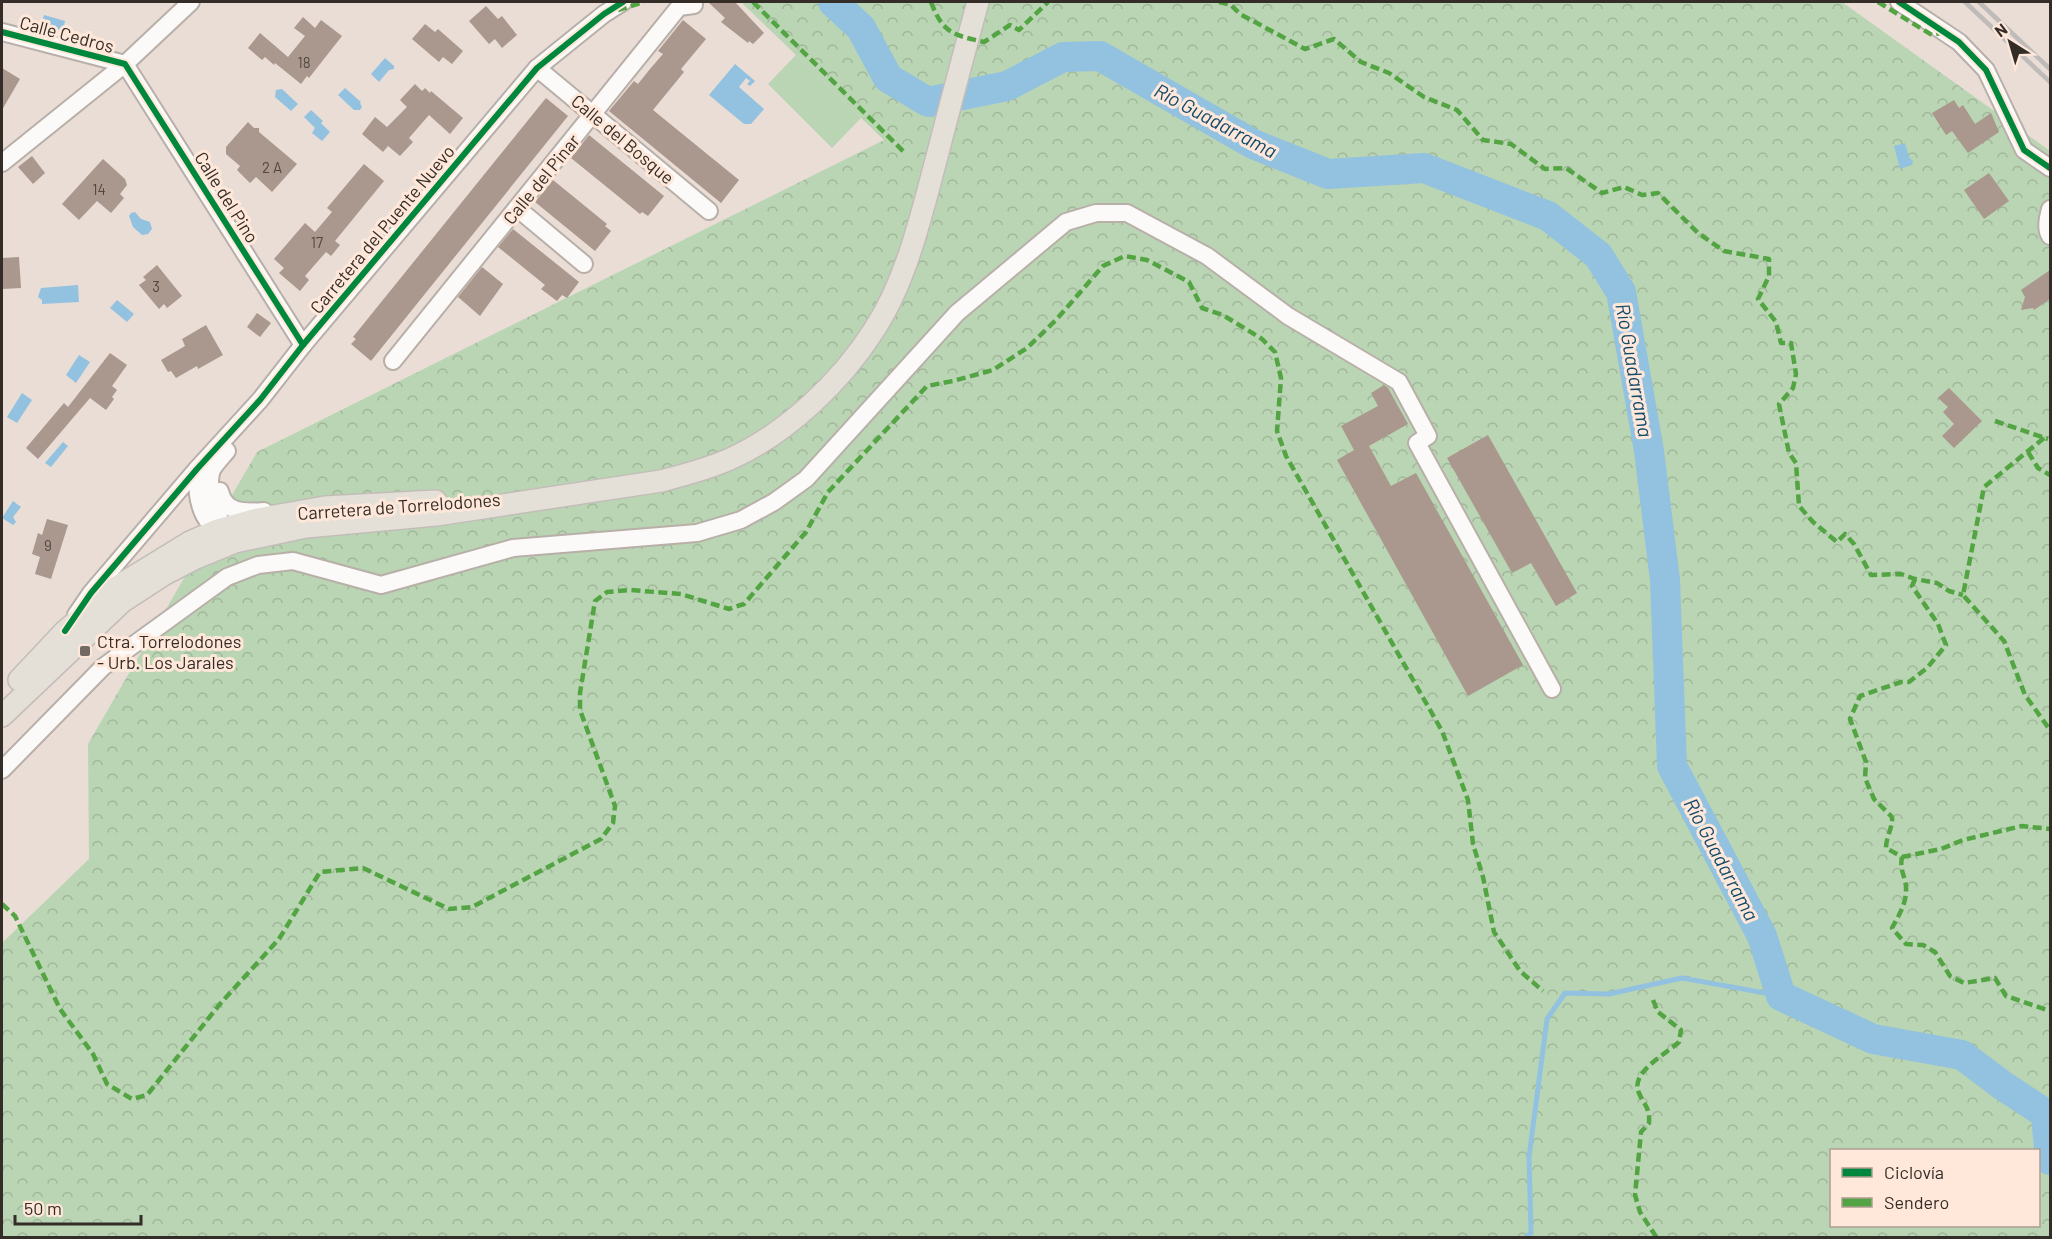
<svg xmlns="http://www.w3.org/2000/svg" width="2052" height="1239" font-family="Barlow,sans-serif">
<defs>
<pattern id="forest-crowns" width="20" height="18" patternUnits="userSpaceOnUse" patternTransform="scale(1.5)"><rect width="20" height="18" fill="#bad5b3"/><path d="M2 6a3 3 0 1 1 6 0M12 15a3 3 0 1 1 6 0" fill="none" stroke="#a0b79a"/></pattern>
</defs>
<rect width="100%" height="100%" fill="#e9ddd5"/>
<path fill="url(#forest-crowns)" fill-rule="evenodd" d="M741,2h1101l208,149v1086l-2048,1v-295l87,-84 -1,-115 169,-292 627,-312zM1832,1150h206v76h-206z"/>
<path fill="#bad5b3" d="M796,55l65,63 -29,30 -64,-64z"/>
<g fill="#92c2e0">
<path d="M44,15l21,6 -2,10 -22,-6z"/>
<path d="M385,58l9,8v3l-5,1 -10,12 -8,-8z"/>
<path d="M735,64l20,17 -5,5 -3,-2 3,-3 -4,-3 -7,9 25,22 -13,15h-7l-35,-29z"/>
<path d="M345,88l16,14 -1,1 2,4 -2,3h-6l-16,-15z"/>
<path d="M282,89l16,15 -7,7 -16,-14 1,-7z"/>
<path d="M311,110l12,11 -2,2 9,9 -8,9 -10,-8 3,-5 -11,-11z"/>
<path d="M1905,143l4,14 4,4 -1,4 -12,4 -6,-23z"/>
<path d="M135,212l6,7 9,3 2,7 -4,5 -6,1 -9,-8 -4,-11 2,-3z"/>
<path d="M78,285l1,17 -37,2v-4l-4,-3 3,-9z"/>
<path d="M117,300l17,14 -7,8 -17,-14z"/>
<path d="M79,355l11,7 -14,21 -10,-8z"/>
<path d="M22,393l10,7 -15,23 -10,-6z"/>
<path d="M63,442l5,4 -17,21 -6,-4z"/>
<path d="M13,501l8,6 -8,10 3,5 -3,3 -11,-7z"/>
</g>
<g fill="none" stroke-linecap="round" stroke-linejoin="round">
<path stroke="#92c2e0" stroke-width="5" d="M1525,1238l6,-5 -2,-76 18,-138 18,-26 44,1 73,-16 99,18"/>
<path stroke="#92c2e0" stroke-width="30" d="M833,2l28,26 27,50 40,24 79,-16 56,-29 37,-1 153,88 75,30 96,-6 124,48 50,39 23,37 28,159 16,129 7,186 90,170 19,60 92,43 89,16 40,30 44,29 4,46"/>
</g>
<g fill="#aa978d">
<path d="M708,2h27l29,31 -11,11 -4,-3 -1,2 -27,-21 4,-4z"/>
<path d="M486,6l12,13 4,-3 15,19 -15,13 -7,-9 -6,5 -20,-23z"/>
<path d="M303,17l12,11 6,-8 21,16 -33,42 -2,-2 -6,8 -26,-21 -1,2 -9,-8 -3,3 -14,-12 12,-15 28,24 17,-21 -11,-8z"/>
<path d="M683,20l23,19 -25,30 3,3 -31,38 86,70 -18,23 -112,-92 25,-30 4,3 12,-15 13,-15 -5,-3z"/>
<path d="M425,24l10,8 3,-3 25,22 -11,13 -9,-7 -4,5 -27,-23z"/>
<path d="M2,68l18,11 -18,31z"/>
<path d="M415,84l7,7 3,-3 5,5 1,-2 32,27 -13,16 -21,-19 -20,23 4,4 -13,14 -12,-10 -5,6 -21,-18 13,-17 12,10 20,-20 -7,-7z"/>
<path d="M546,98l22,18 -197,245 -20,-17 5,-5 -3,-2z"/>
<path d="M1954,100l5,8 4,-3 12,19 16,-11 8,19 -31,21 -16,-22 -6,4 -14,-22z"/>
<path d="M248,122l6,6h5v4l38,32 -25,28 -16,-15 -6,6 -13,-13 3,-4 -14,-12v-7z"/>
<path d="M589,135l75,61 -16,20 -6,-4 -2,2 -69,-56z"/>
<path d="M32,156l13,17 -12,11 -15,-17z"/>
<path d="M103,159l22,20 2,6 -7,9 4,4 -13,15 -14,-12 -18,19 -17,-16z"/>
<path d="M364,164l20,17 -49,60 5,4 -9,11 -5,-4 -21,24 4,4 -9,11 -21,-18 5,-5 -10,-9 31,-36 10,9 17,-20 -5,-4z"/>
<path d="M1989,173l20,28 -25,18 -20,-29z"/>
<path d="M553,180l54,44 -2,2 6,5 -16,20 -60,-49z"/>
<path d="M513,229l66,53 -12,16 -5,-3 -5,6 -16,-12 4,-4 -47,-38z"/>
<path d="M19,257l2,31 -19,1v-31z"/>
<path d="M157,265l25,31 -15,12 -3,-4 -5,5 -20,-24 7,-5 -3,-3z"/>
<path d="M482,267l21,17 -23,32 -22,-19z"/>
<path d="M2050,270v29l-16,11 -1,-2 -12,2 4,-13 -4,-7z"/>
<path d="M257,313l14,10 -11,14 -13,-10z"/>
<path d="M206,325l17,30 -25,14 -1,-3 -21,12 -5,-7 -3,1 -7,-12 24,-14 -3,-7z"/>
<path d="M110,353l17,12 -15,21 5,4 -5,7 2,2 -8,11 -16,-12 -52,61 -12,-11 38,-45 4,4z"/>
<path d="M1384,385l4,3 20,36 -39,22 22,40 25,-13 107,192 -55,31 -131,-236 17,-10 -13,-24 37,-20 -7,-13z"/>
<path d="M1949,388l33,33 -28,27 -12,-12 12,-12 -11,-12 5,-5 -10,-9z"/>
<path d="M1488,435l89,158 -21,13 -25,-43 -19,10 -65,-115z"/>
<path d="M47,519l21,6 -17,54 -16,-5 5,-17 -8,-3 6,-21 4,2z"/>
</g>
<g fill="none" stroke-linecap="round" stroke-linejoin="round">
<defs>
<g id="minor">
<path d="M1899,2l60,40 27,28 38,80 26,18"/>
<path d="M2,32l123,32 178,281"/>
<path d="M537,68l172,143"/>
<path d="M2,163l123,-99 66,-62"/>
<path d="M517,208l67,56"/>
<path d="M2050,209c-2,8 -5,20 0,27"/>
<path d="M393,361l286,-354 15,-2"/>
<path d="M197,469c-1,23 1,55 27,63"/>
<path d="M220,491c5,23 25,21 44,20"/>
<path d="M209,538c26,-24 -7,-42 3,-68 3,-6 10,-13 15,-19"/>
<path d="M76,615l15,-22 106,-124 63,-69 43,-55 234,-277 67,-54 19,-12"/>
<path d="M2,770l101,-103 124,-90 31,-12 35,-4 88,24 132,-37 184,-15 44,-13 33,-18 32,-23 151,-166 109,-91 30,-9h31l80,43 81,60 111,66 29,54 -11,7 135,246"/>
</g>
<g id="major">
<path d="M19,680l46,-49 50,-43 75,-46 27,-12 40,-11 68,-12 111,-6"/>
<path d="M2,716l120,-114 43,-28 31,-16 39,-16 71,-15 130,-12 225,-34c23,-6 47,-12 69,-22 56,-25 111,-77 144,-129 32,-49 46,-110 61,-166 14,-54 28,-108 43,-162"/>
</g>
</defs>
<use href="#minor" stroke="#b8afa8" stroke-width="20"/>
<use href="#major" stroke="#c3bdb9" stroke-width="24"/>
<use href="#minor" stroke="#fcfaf9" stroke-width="16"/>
<use href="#major" stroke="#e5e0d7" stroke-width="21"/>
<g stroke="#bebbb9" stroke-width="4.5">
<path d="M1965,2l85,80"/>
<path d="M1979,2l71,67"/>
</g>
<g stroke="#53a442" stroke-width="4.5" stroke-dasharray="9 4.5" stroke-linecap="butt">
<path d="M753,2l153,152"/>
<path d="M931,2c12,32 23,33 53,40l26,-17 9,5 29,-28"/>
<path d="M1219,2l12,3 9,9 65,35 29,-10 27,23 28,11 35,24 33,13 26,30 28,4 34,25 21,-1 36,25 22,-6 18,8 16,-2 40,40 26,18 45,8v17l-11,23 18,23 5,21h10l5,31 -3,14 -14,16 10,49 7,10 3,43 14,16 24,20 8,-8 9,10 17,31 30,-1 14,5 22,4 12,8 14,4"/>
<path d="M1878,2l54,33 12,-3"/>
<path d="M618,10l26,-8"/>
<path d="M1995,421l53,18"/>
<path d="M2044,438l-60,49 -21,108 41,46 21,54 25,35"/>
<path d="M2028,452l10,16 12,7"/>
<path d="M1915,579l-3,7 26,38 8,21 -19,23 -18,14h-8l-41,14 -10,23 16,43 -1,16 9,21 18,18c1,11 -6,19 -6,31l16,9c-3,15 5,21 4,34 0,13 -8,26 -14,37l14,16 17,1 12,7 15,24 14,7 31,-5 11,18 44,15"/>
<path d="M1902,857l39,-8 22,-9 59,-14 28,3"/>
<path d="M2,904l13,12 45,93 33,45 14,30 25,15 15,-4 73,-91 59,-65 41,-67 43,-4 86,41 23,-2 129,-68 12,-16 2,-17 -35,-96v-17l15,-92 12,-9 23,-2 51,4 48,15 15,-5 62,-72 22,-40 99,-106 26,-5 40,-11 34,-22 29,-28 47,-54 22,-10 22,4 42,22 13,26 21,7 39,24 13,13 6,26 -4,53 9,25 156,275 26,69 5,44 10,33 11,55 26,39 23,20"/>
<path d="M1653,1000l5,12 23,18 -2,12c-13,12 -50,31 -40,51 6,14 11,14 10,30l-8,9 -6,63 5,17 17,26"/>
</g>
<defs>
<g id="cycleway">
<path d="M1899,2l60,40 27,28 38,80 26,18"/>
<path d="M2,32l123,32 178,281"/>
<path d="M65,631l26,-38 106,-124 63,-69 43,-55 234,-277 67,-54 19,-12"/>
</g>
</defs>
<use href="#cycleway" stroke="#ffe8da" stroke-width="10"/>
<use href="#cycleway" stroke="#00873e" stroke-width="6"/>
</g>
<rect fill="#736a63" stroke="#ffe8da" stroke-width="2" x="79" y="645" width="12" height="12" rx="3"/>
<g text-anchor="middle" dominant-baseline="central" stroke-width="6" stroke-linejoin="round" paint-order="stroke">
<g font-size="15" fill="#524740">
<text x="304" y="62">18</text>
<text x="272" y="167">2 A</text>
<text x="99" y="189">14</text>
<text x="317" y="242">17</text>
<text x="156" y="286">3</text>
<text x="48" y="545">9</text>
</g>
<g font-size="18" fill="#342c26" stroke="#ffe8da">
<text transform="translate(67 34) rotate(15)">Calle Cedros</text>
<text transform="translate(623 139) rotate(40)">Calle del Bosque</text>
<text transform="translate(541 179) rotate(-51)">Calle del Pinar</text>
<text transform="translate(227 197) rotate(58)">Calle del Pino</text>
<text transform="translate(382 229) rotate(-50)">Carretera del Puente Nuevo</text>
<text transform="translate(399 506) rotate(-4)">Carretera de Torrelodones</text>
</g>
<g font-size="18" fill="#342c26" stroke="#ffe8da" text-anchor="start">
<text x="97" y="641">Ctra. Torrelodones<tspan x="97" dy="21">- Urb. Los Jarales</tspan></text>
</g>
<g font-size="20" font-style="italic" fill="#124a6b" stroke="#ffe8da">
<text transform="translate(1216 120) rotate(28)">Río Guadarrama</text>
<text transform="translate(1635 370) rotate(80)">Río Guadarrama</text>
<text transform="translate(1722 859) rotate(62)">Río Guadarrama</text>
</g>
</g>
<rect width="2052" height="1239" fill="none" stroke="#342c26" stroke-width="6"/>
<rect x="1830" y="1149" width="210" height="78" fill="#ffe8da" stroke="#ae9d92" stroke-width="1.5"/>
<rect x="1842" y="1168" width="30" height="9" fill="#00873e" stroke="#ae9d92" stroke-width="1.5"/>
<text x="1884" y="1179" font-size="18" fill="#342c26">Ciclovía</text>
<rect x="1842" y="1198" width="30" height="9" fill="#53a442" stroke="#ae9d92" stroke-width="1.5"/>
<text x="1884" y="1209" font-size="18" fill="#342c26">Sendero</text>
<g transform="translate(2010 42) rotate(323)" stroke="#ffe8da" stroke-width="4.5" paint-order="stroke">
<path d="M0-4.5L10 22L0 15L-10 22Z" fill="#342c26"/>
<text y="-9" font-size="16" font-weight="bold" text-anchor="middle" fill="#342c26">N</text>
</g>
<path d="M15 1215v9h126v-9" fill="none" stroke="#342c26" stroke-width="3"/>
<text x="24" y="1215" font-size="18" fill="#342c26" stroke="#ffe8da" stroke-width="4.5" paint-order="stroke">50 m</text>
</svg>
